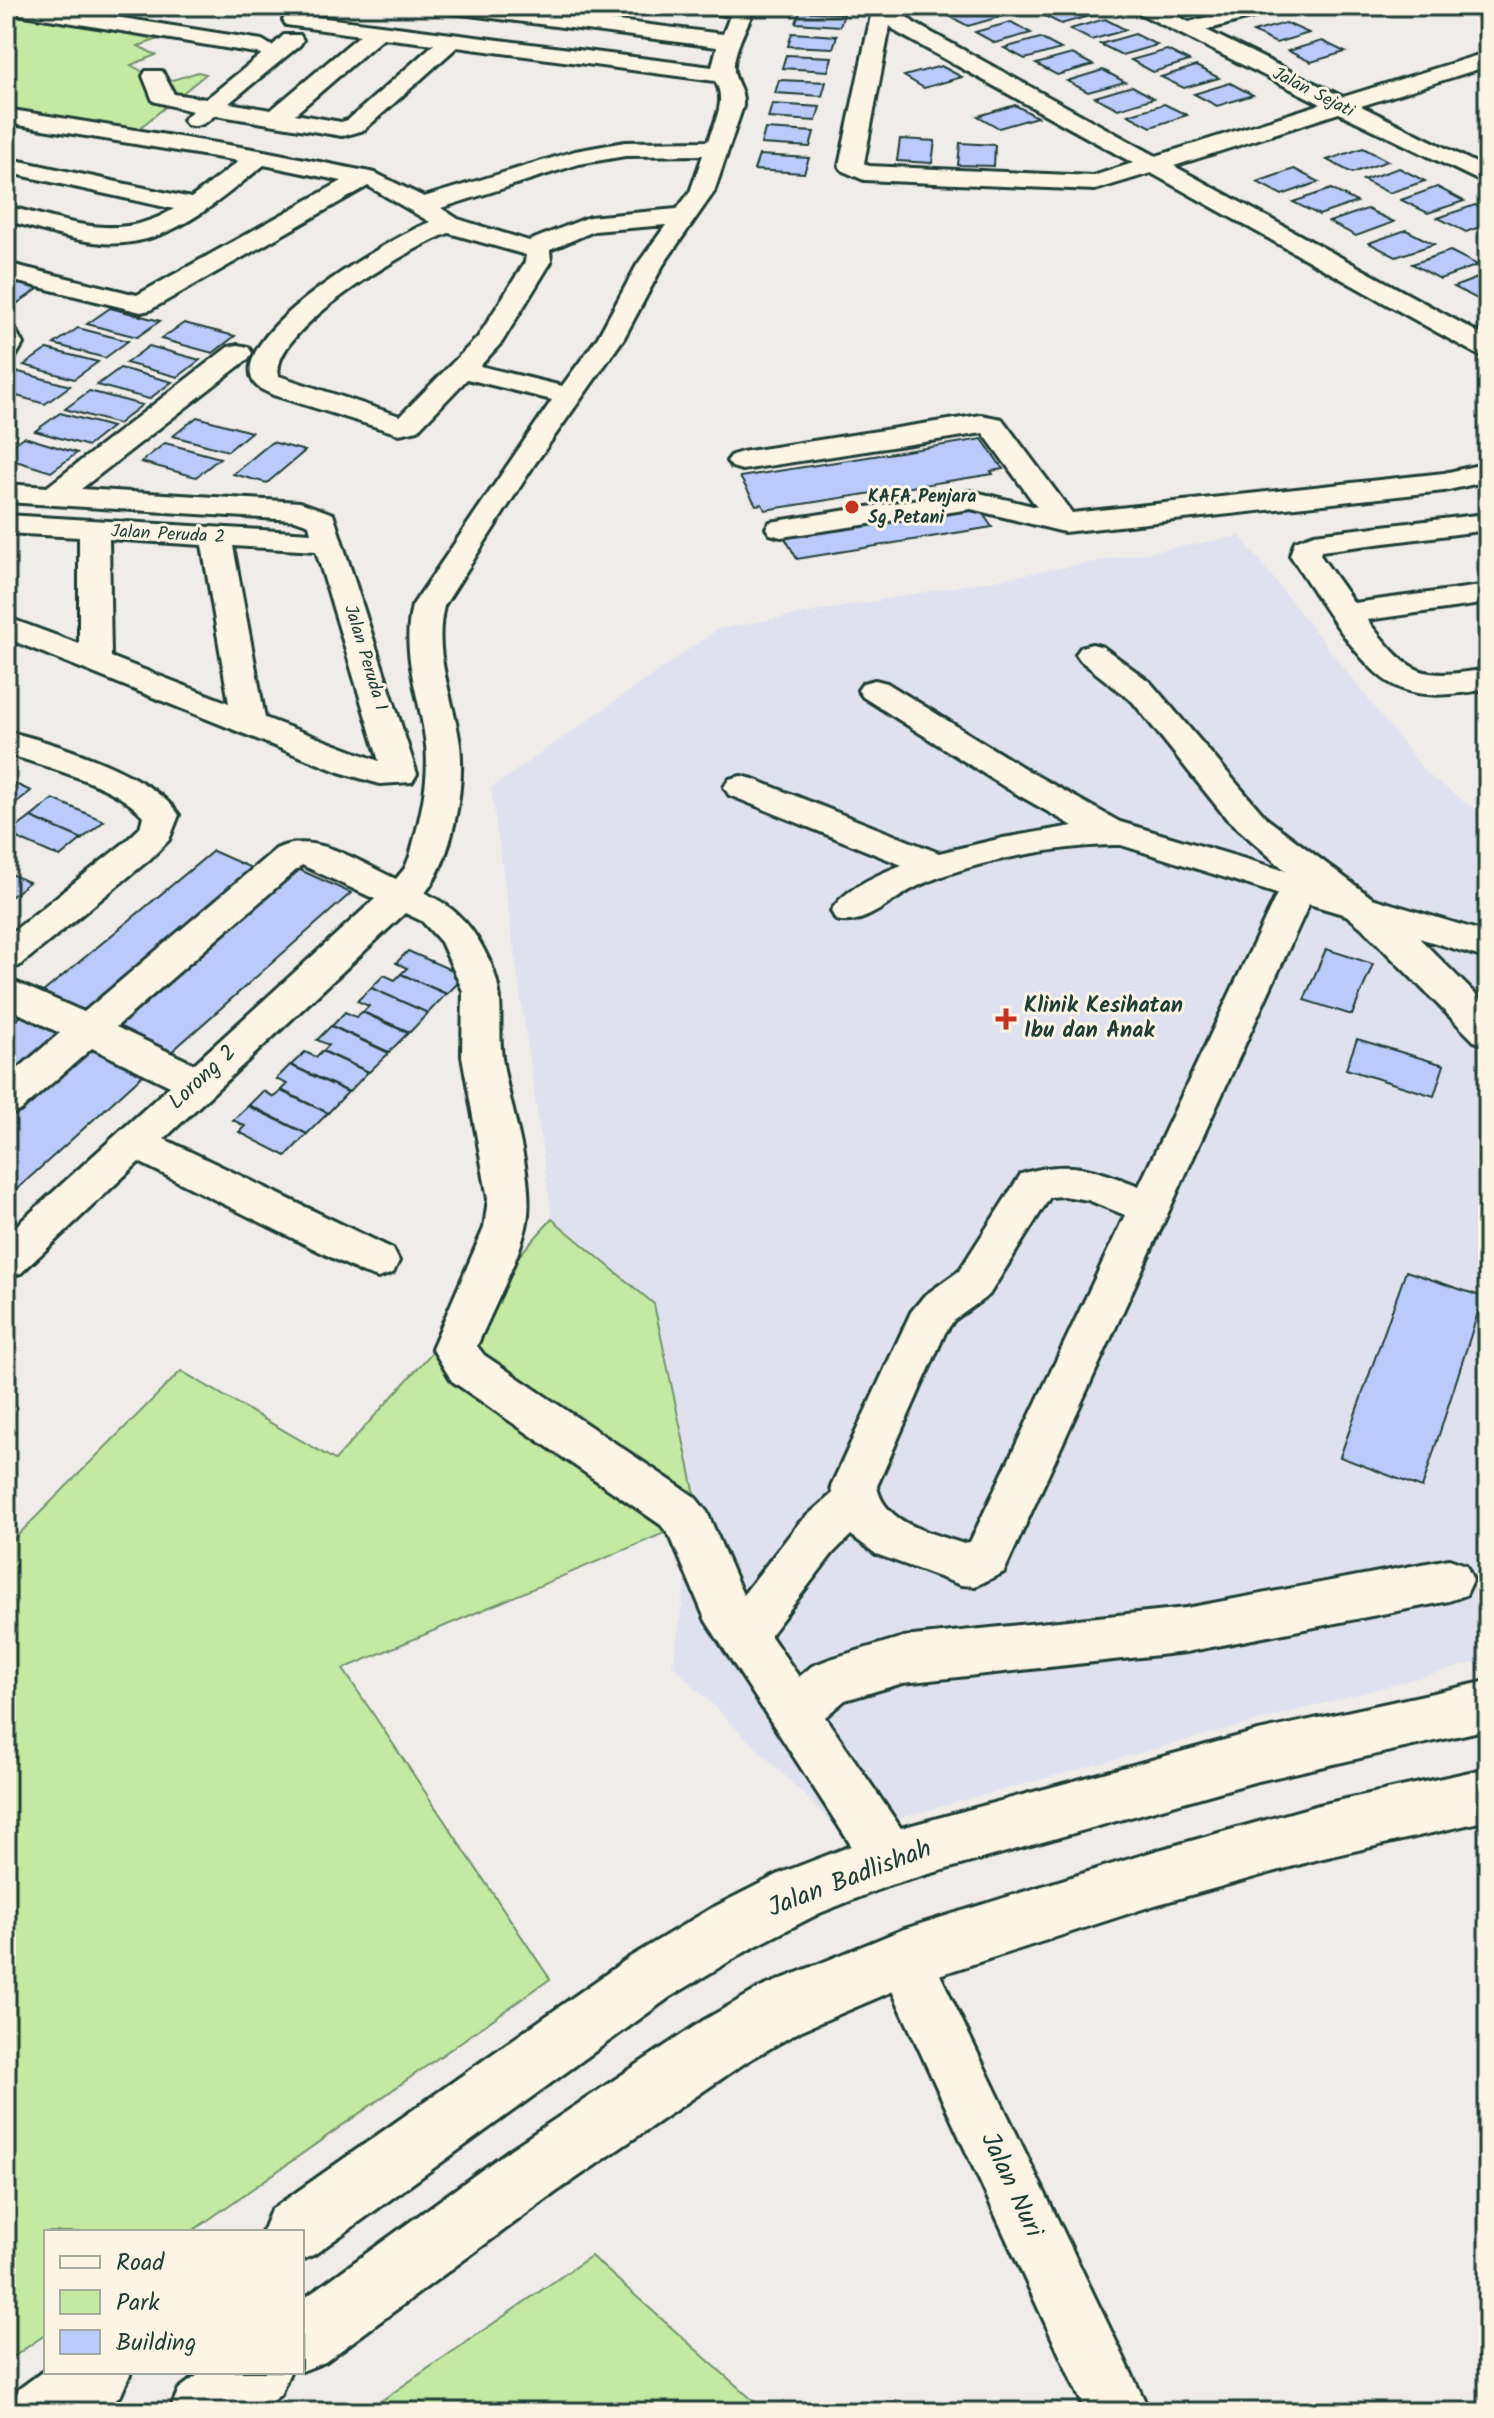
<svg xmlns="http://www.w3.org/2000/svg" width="1494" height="2418" font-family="Kalam,sans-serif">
<rect width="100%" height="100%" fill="#efece9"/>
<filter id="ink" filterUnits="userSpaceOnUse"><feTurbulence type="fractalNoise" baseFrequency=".0125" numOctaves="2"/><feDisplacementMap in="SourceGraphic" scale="16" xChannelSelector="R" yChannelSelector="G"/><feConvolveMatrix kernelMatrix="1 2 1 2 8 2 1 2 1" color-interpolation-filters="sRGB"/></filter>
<g filter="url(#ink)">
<path fill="#dfe2ee" d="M1240,536l187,238 61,45v840l-645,174 -170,-167 24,-163 -43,-198 -102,-86 -61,-431 227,-159z"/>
<g fill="#c4e9a3" stroke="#72936c" stroke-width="2">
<path d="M6,13l162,23 -30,10 18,9 -25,10 32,18 35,-11 8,2 -70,57 -130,-23z"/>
<path d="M552,1219l102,85 46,214 -357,151 207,310 -359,253h-145v102l-40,28v-815l175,-176 154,89z"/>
<path d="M591,2256l175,156h-401z"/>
</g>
<g fill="#bacafb" stroke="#1f3d34" stroke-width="2">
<path d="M984,6l19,10 -35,10 -19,-10z"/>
<path d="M1069,6h10l17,8 -35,10 -20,-10z"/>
<path d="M800,11l44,3 -4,12 -44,-3z"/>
<path d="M1105,19l21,11 -35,10 -21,-11z"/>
<path d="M1011,22l20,11 -36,10 -20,-11z"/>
<path d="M1286,23l23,10 -33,10 -23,-11z"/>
<path d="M792,33l45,3 -4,12 -45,-2z"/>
<path d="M1135,34l22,11 -35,10 -22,-11z"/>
<path d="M1040,38l21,11 -36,10 -21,-11z"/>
<path d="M1322,41l23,11 -34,10 -23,-11z"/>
<path d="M1167,50l22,11 -36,11 -22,-12z"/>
<path d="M1072,54l21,11 -36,10 -21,-11z"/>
<path d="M786,55l46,2 -4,14 -46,-3z"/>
<path d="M941,66l21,11 -38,11 -20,-12z"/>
<path d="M1196,66l23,12 -35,10 -23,-11z"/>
<path d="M1103,70l22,12 -37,10 -21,-11z"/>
<path d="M779,80l47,2 -4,14 -47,-3z"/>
<path d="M1230,83l23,12 -36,11 -23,-12z"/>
<path d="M1132,86l22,12 -36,11 -23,-12z"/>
<path d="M772,104l48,3 -4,14 -48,-3z"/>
<path d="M1164,104l23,11 -36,12 -23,-12z"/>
<path d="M1015,105l22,12 -38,11 -21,-12z"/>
<path d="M765,129l49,3 -4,15 -49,-3z"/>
<path d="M900,139l35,2 -3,22 -35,-2z"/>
<path d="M960,143l35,2 -1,21 -36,-1z"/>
<path d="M1363,148l25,13 -36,12 -25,-13z"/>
<path d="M759,155l50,3 -5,15 -50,-3z"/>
<path d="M1399,168l26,13 -36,12 -26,-13z"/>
<path d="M1294,169l25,13 -37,13 -25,-13z"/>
<path d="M1437,187l27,14 -36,12 -27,-13z"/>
<path d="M1331,189l26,13 -38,13 -26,-13z"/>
<path d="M1475,205l13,6v13l-22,8 -28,-14z"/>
<path d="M1367,209l27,13 -38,14 -27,-14z"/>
<path d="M1406,230l28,14 -38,13 -27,-14z"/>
<path d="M1450,251l28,14 -38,14 -28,-15z"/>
<path d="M1488,274v26l-5,2 -29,-15z"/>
<path d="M15,277l29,8 -38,26v-28z"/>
<path d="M110,308l50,13 -23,16 -50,-13z"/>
<path d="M184,323l51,13 -22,17 -52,-14z"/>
<path d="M78,328l50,13 -23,17 -51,-14z"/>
<path d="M149,346l51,14 -22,17 -52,-14z"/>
<path d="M47,349l51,13 -24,17 -50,-14z"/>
<path d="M120,368l52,14 -23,17 -52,-14z"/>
<path d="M19,372l51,14 -25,18 -39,-11v-12z"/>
<path d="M89,391l53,14 -24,19 -53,-15z"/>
<path d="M60,413l52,14 -24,19 -53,-15z"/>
<path d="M197,417l54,15 -23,19 -55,-15z"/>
<path d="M24,437l53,16 -26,19 -45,-14v-8z"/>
<path d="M982,439l21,30 -12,2 2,3 -228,36 -3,-6 -6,1 -16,-28z"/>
<path d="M272,442l33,9 -38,32 -34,-9z"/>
<path d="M165,443l55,15 -24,19 -55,-15z"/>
<path d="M978,507l14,20 -195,32 -12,-21z"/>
<path d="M6,780l25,11 -22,17 -3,-1z"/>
<path d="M53,799l51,22 -22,18 -51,-22z"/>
<path d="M31,817l51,22 -22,18 -52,-23z"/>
<path d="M213,851l52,23 -169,144 -53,-26z"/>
<path d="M298,869l53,24 -182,161 -55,-27z"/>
<path d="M6,872l23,10 -23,19z"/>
<path d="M1326,949l47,15 -21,51 -48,-15z"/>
<path d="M408,951l57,25 -18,18 -46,-20 6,-6 -11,-5z"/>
<path d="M401,974l45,20 -18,19 -57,-25 13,-13 11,5z"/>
<path d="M371,988l57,25 -18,19 -47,-20 6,-6 -12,-5z"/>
<path d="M29,1009l48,24 -71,62v-66z"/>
<path d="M345,1012l11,5 6,-5 46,21 -19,19 -57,-26z"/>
<path d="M331,1026l58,27 -20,19 -46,-21 6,-6 -12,-5z"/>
<path d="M1357,1039l87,26 -10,31 -88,-27z"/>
<path d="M92,1046l54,26 -140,127v-77z"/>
<path d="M322,1051l46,21 -19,20 -58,-27 14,-13 11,5z"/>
<path d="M290,1065l58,27 -20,21 -47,-23 6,-6 -11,-5z"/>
<path d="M263,1091l11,6 7,-6 47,22 -21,21 -58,-29z"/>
<path d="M248,1106l59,28 -21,22 -47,-24 6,-6 -12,-6z"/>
<path d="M1406,1271l77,26 -61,191 -82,-31z"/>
</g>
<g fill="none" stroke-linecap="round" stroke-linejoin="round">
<defs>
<g id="minor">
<path d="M6,6h40l216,34 10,6 12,-11h16l3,5 -3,5 -71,58 42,7 89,-75 -74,-10 -3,-5 3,-5 8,-1 418,53 5,-20 -271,-35 -11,-6h62l226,28 7,-18 -34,-6 -4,-4h64c-8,18 -24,47 -22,65 2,14 10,17 9,35l-29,86 -51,73 -39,73 -90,127 -90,141c-12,50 10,91 16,139 5,42 -8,116 -35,148 32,15 50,36 65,69 17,39 7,58 12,96 7,49 35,122 24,169 -8,34 -34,84 -49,119l7,9 211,142 12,15 36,83 56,-72 33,-29 -1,-8 80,-174 13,-16 35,-25 62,-97c47,-15 74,-5 118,12l138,-292 -156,-49c-57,-1 -152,17 -203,41 -26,12 -53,42 -82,34l-5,-9c13,-22 47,-37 71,-46l-173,-70 -5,-8 5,-8 12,-3 12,3 186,74 64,-15 70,-12 -65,-37 -145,-92 -5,-7 5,-7 12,-3 12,3 145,90 88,49 166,49 -59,-52 -94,-117 -52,-41 -5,-7 5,-7 11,-3 11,3 47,35 117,137 105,79 116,35v26l-69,-21 69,69v38l-14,-4 -113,-114 -15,-12 -37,-11 -305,668 -28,14 -15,-1 -85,-31 -25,-19 -18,18 -63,82 29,42 13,-11 18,-7 73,-22 283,-29 263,-49 17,6 7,15 -7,15 -17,6 -263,51 -283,31 -58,17 -20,17 84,123 8,18 -8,18 -19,8 -19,-8 -165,-255 -35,-83 -10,-13 -209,-144 -20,-33 52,-120 4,-29 -26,-143 1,-65 -22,-49 -19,-21 -17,-8 -241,226 229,110 6,12 -6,12 -15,5 -15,-5 -224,-111 -118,111 -15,5v-43l164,-149 -78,-38 -72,63 -14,5v-37l54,-46 -54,-26v-29l78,34 192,-163c39,-19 84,14 120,30l9,-11 5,-12c9,-34 20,-74 16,-110 -5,-49 -26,-90 -14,-140l140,-206 -85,-21 -49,51 -19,4 -126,-39c-7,-4 -16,-6 -20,-14 -24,-49 139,-144 177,-159l-62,-36 -218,124 -9,2 -135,-33v-16l131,32 205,-114 -78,-16c-48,37 -96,84 -162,78 -33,-3 -64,-14 -96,-23v-14c60,14 110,38 168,3l-168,-37v-14l185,40 48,-37 -233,-38v-14l253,41 116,23 49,24 151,-46 50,-9 83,-1c7,-20 19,-41 7,-60l-258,-34 -93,83 -14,4 -8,2 -127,-21c-9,8 -15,13 -28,10l-4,-5 9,-9 -39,-10 -10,-25 3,-5h16l12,23 32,5 56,-45 -256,-42zM383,38l51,6 -86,76 -7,2 -46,-8zM703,155l-13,37 -13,17 -88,8 -60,24 -71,-22 -17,-11 138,-44 46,-8zM666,225l-29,40 -39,72 -36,49 -82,-20 22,-24 49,-80 -1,-12 44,-19zM449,233l77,22 -1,7 -47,75 -78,79 -121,-40c-11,-45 132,-129 170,-143zM302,865l73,34 -181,165 -78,-37zM1064,1196l24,4 37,15 -155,327 -9,1c-32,-11 -77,-19 -84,-57l68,-153 9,-13 35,-25 61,-98z"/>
<path d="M873,6h22l19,17 242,133 165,-52 -188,-94 -4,-4h28l32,16 58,-16h35l-4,4 -72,20 137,67 145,-45v14l-127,40 127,63v16l-149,-72 -165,53 314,172v19l-10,-2 -327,-182 -56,17 -231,-10 -21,-9 -4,-5zM890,26l8,7 235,130 -40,13 -224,-10 -5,-3z"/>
<path d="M1471,6h17v9z"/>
<path d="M6,329l10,2 7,13 -7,12 -10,2z"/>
<path d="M238,345l10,2 4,6 -4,6 -167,130 219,13 33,12 84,260 -5,8 -32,2 -41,-12 -333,-134v-21l73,27v-107l-73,-4v-18l305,18 -2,-8 -14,-5 -289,-18v-18l41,3 181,-140zM109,539l93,6 27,158 -118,-46zM233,546l83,5 63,210 -114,-43z"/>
<path d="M981,415l21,4 70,94 372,-40 44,-10v18l-44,10 -380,41 -93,-23 -190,28 -11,-3 -4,-6 4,-6 201,-31 66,16 -54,-74 -241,37 -10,-3 -5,-6 5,-6 10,-3z"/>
<path d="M1477,515l11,3v12l-167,21 -1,4 34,48 134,-18v18l-121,17c44,56 51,60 121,49v20c-31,5 -69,12 -98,-6 -34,-20 -77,-94 -100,-128l5,-14 19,-7z"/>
<path d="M6,731c49,12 145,42 173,84l-10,25 -19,19 -131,107 -13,4v-33l118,-94 16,-15 3,-12c-29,-33 -97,-48 -137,-63z"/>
<path d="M904,1931l19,8 227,473h-64l-209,-454 8,-19z"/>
</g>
<g id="major">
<path d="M1488,1681v48l-234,53 -364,103 -70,28 -70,36 -80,48 -355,257 -13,6v-28h-40l9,-22 359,-253 80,-48 71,-36 109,-42 364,-99z"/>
<path d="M1488,1768v52l-169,39 -164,46 -250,81 -103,44 -56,32 -190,130 -231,170 -23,9v-71l210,-152 192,-128 56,-32 144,-59 251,-78 164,-46z"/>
<path d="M46,2369v3h85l-10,23 -24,17h-88l10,-23z"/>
<path d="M202,2372h88l-10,23 -23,17h-88l10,-23z"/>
</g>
</defs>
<use href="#minor" stroke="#1f3d34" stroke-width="6"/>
<use href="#major" stroke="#1f3d34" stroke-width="6"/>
<use href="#minor" fill="#fcf5e5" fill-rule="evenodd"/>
<use href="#major" fill="#fcf5e5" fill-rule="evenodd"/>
</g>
</g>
<g fill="#c8321e" stroke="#fcf5e5" stroke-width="3">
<circle cx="852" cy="507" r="8"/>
<path d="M1002 1007h8v8h8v8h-8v8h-8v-8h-8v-8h8z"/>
</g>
<g text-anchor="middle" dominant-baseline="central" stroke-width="6" stroke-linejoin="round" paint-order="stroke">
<g font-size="18" fill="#1f3d34" stroke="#fcf5e5">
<text transform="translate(1313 93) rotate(27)">Jalan Sejati</text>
<text transform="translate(168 535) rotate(3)">Jalan Peruda 2</text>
<text transform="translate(365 658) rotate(73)">Jalan Peruda 1</text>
</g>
<g font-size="18" font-weight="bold" fill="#1f3d34" stroke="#fcf5e5" text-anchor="start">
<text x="868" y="497">KAFA Penjara<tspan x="868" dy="21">Sg Petani</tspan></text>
</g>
<g font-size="22" font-weight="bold" fill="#1f3d34" stroke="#fcf5e5" text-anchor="start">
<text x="1024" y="1006">Klinik Kesihatan<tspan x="1024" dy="25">Ibu dan Anak</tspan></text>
</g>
<g font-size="22" fill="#1f3d34" stroke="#fcf5e5">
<text transform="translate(203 1078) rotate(-43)">Lorong 2</text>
</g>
<g font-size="26" fill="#1f3d34" stroke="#fcf5e5">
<text transform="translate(850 1879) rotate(-21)">Jalan Badlishah</text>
<text transform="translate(1011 2185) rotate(65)">Jalan Nuri</text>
</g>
</g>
<rect width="1494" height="2418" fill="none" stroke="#fcf5e5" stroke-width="32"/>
<rect x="16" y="16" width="1462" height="2386" fill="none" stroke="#1f3d34" stroke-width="3" filter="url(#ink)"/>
<rect x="44" y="2230" width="260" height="144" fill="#fcf5e5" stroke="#a4ab9e" stroke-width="2"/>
<rect x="60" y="2256" width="40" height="12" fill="#fcf5e5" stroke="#a4ab9e" stroke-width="2"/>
<text x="116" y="2270" font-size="24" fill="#1f3d34">Road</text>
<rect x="60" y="2290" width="40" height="24" fill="#c4e9a3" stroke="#a4ab9e" stroke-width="2"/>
<text x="116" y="2310" font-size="24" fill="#1f3d34">Park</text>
<rect x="60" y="2330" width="40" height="24" fill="#bacafb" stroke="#a4ab9e" stroke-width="2"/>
<text x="116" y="2350" font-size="24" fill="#1f3d34">Building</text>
</svg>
